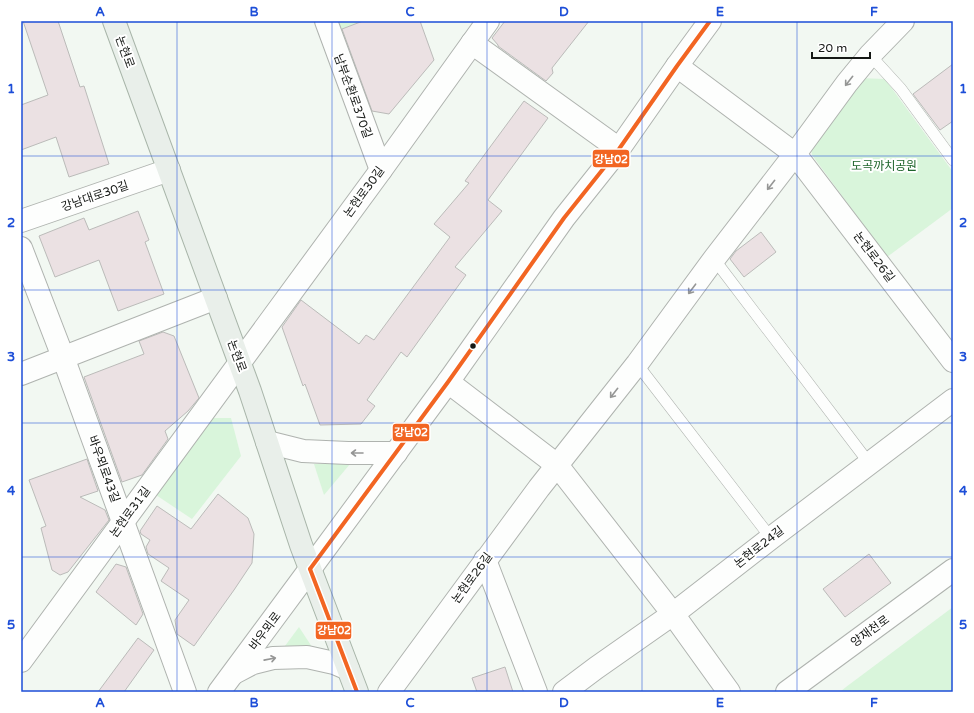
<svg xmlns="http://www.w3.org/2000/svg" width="974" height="713" font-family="'Varela Round','Noto Sans KR',sans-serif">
<rect width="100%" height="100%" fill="#f2f8f2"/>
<g fill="#d9f5db">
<path d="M333,21h30l-27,10z"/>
<path d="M859,78l26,1 68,93v36l-66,49 -75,-102 -1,-7z"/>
<path d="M212,418h19l10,38 -49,63 -39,-26z"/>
<path d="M314,464h36l-26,31z"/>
<path d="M953,607v85h-113l6,-5z"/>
<path d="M299,627l15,23h-32z"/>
</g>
<g fill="#ebe1e3" stroke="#bbbbb9">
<path d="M23,21h35l22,66 4,-1 25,78 -40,13 -13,-40 -35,13v-45l27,-10z"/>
<path d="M363,21h57l14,39 -45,54 -17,-3 -30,-82z"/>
<path d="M505,21h84l-37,47 1,5 -7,8 -48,-35v-1l-6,-7z"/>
<path d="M953,64v57l-13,9 -27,-36z"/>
<path d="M524,101l24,17 -60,82 14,11 -47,56 11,8 -59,82 -6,-5 -34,48 8,6 -14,18 -41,1 -15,-41 -2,2 -21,-59 19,-27 58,44 7,-9 8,5 76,-103 -16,-13 35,-41 -4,-2z"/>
<path d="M138,211l11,29 -4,2 19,52 -46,17 -19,-51 -44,17 -16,-41 45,-18 5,12z"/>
<path d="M761,232l15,20 -32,25 -14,-18 6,-8z"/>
<path d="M163,332l11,4 25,62 -11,13 -23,20 3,8 -26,36 -20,7 -38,-105 60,-23 -5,-13z"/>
<path d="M87,459l11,32 -18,6 25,13 4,10 -41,52 -8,3 -8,-5 -11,-42 5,-2 -17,-46z"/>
<path d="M218,494l30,24 6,16 -2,29 -18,27 -40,56 -17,-12 -2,-14 14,-20 -28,-19 8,-13 -21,-14 -2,-7 4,-7 -9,-6 -1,-3 17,-25 34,23z"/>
<path d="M869,554l22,29 -46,34 -22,-28z"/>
<path d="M116,564l10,3 17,47 -7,11 -40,-33z"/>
<path d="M138,638l16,12 -30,42h-26z"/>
<path d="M505,667l8,25h-36l-5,-14z"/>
</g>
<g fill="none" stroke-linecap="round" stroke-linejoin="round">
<defs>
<g id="service">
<path d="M870,55l31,34 52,71"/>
<path d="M714,259l155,204"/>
<path d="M637,364l134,174"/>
</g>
<g id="minor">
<path d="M326,21l55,149"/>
<path d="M472,43l147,106"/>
<path d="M677,66l118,88 158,207"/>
<path d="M21,221l148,-51"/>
<path d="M21,248l42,109 122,335"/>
<path d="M21,374l195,-76"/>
<path d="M448,382l109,83 116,149 56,78"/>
<path d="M485,560l51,132"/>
<path d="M21,661l360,-491 107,-149"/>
<path d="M389,692l150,-204 98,-124 77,-105 81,-105 52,-71 23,-28 33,-34"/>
<path d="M564,692l32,-24 77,-54 98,-76 182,-138"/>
</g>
<g id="tertiary">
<path d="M219,692l91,-123 138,-187 116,-164 55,-69 58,-83 33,-45"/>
<path d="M787,692l166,-122"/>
</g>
<g id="secondary">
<path d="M267,442l36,9 45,2h48"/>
<path d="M234,673l19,-10 20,-5 34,-1 27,6 14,6"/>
</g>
<path id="primary" d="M114,21l136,370 51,154 56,147"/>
</defs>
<use href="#service" stroke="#afb3af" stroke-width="12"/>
<use href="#minor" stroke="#afb3af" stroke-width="24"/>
<use href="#tertiary" stroke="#afb3af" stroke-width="24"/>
<use href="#secondary" stroke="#afb3af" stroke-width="24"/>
<use href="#primary" stroke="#a8b5a9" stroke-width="24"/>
<use href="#service" stroke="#fdfefd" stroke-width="11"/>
<use href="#minor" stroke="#fdfefd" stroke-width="22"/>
<use href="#tertiary" stroke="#fdfefd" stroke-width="22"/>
<use href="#secondary" stroke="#fdfefd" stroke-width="22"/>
<use href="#primary" stroke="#e9efea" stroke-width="22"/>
<defs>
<g id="bus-1">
<path d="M310,569l138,-187 116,-164 55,-69 58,-83 33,-45"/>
<path d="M310,569l47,123"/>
</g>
</defs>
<use href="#bus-1" stroke="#fff" stroke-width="7"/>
<use href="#bus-1" stroke="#f26522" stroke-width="4"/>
</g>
<defs><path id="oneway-shaft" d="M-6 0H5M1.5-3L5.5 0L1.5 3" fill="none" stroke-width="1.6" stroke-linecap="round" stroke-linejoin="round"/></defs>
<g stroke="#959695">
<use href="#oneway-shaft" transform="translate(849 81) rotate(128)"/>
<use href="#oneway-shaft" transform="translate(771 185) rotate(128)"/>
<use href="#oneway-shaft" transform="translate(692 289) rotate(127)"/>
<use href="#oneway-shaft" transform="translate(614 393) rotate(128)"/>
<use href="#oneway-shaft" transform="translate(357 453) rotate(180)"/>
<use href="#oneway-shaft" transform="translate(270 659) rotate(-11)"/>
</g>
<path fill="none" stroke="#1d4ed8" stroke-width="1" stroke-opacity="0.55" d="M177,21v671M332,21v671M487,21v671M642,21v671M797,21v671M21,156h932M21,290h932M21,423h932M21,557h932"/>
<circle fill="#151815" stroke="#fff" stroke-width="1.5" cx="473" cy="346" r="3.5"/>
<g text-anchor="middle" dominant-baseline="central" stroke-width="4" stroke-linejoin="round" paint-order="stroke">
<g font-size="12" fill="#151815" stroke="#fff">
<text transform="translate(125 52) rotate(70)">논현로</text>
<text transform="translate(353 96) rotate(70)">남부순환로370길</text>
<text transform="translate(364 192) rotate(-54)">논현로30길</text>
<text transform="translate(95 196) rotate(-19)">강남대로30길</text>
<text transform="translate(874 257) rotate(53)">논현로26길</text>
<text transform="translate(237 356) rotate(70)">논현로</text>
<text transform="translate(104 469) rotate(70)">바우뫼로43길</text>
<text transform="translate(130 512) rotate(-54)">논현로31길</text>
<text transform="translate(759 547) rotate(-38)">논현로24길</text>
<text transform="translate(472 578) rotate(-54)">논현로26길</text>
<text transform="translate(265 631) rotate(-53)">바우뫼로</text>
<text transform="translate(870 631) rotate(-36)">양재천로</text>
</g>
<g font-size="12" fill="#1e642b" stroke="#fff">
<text x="884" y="166">도곡까치공원</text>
</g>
</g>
<g stroke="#fff" stroke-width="1.5">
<rect x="592" y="149" width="38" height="19" rx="4" fill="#f26522"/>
<rect x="392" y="423" width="38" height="19" rx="4" fill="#f26522"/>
<rect x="315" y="621" width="37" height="19" rx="4" fill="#f26522"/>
</g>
<g font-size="11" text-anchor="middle" font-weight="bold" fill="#fff">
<text x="611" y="163">강남02</text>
<text x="411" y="436">강남02</text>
<text x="334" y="634">강남02</text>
</g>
<rect width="974" height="713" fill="none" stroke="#ffffff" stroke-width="44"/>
<path d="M812 52v6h58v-6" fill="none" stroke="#151815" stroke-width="2"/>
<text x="818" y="52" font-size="12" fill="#151815" stroke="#ffffff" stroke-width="3" paint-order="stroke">20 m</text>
<rect x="22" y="22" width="930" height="669" fill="none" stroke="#1d4ed8" stroke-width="1.5"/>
<g font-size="13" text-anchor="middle" font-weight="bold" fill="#1d4ed8">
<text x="100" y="16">A</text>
<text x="254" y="16">B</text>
<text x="410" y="16">C</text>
<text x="564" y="16">D</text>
<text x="720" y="16">E</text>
<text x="874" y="16">F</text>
<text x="11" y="93">1</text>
<text x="963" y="93">1</text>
<text x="11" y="227">2</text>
<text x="963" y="227">2</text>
<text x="11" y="361">3</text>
<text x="963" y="361">3</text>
<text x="11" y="495">4</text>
<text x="963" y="495">4</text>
<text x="11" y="629">5</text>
<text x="963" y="629">5</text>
<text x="100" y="707">A</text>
<text x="254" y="707">B</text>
<text x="410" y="707">C</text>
<text x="564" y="707">D</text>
<text x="720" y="707">E</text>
<text x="874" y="707">F</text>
</g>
</svg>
